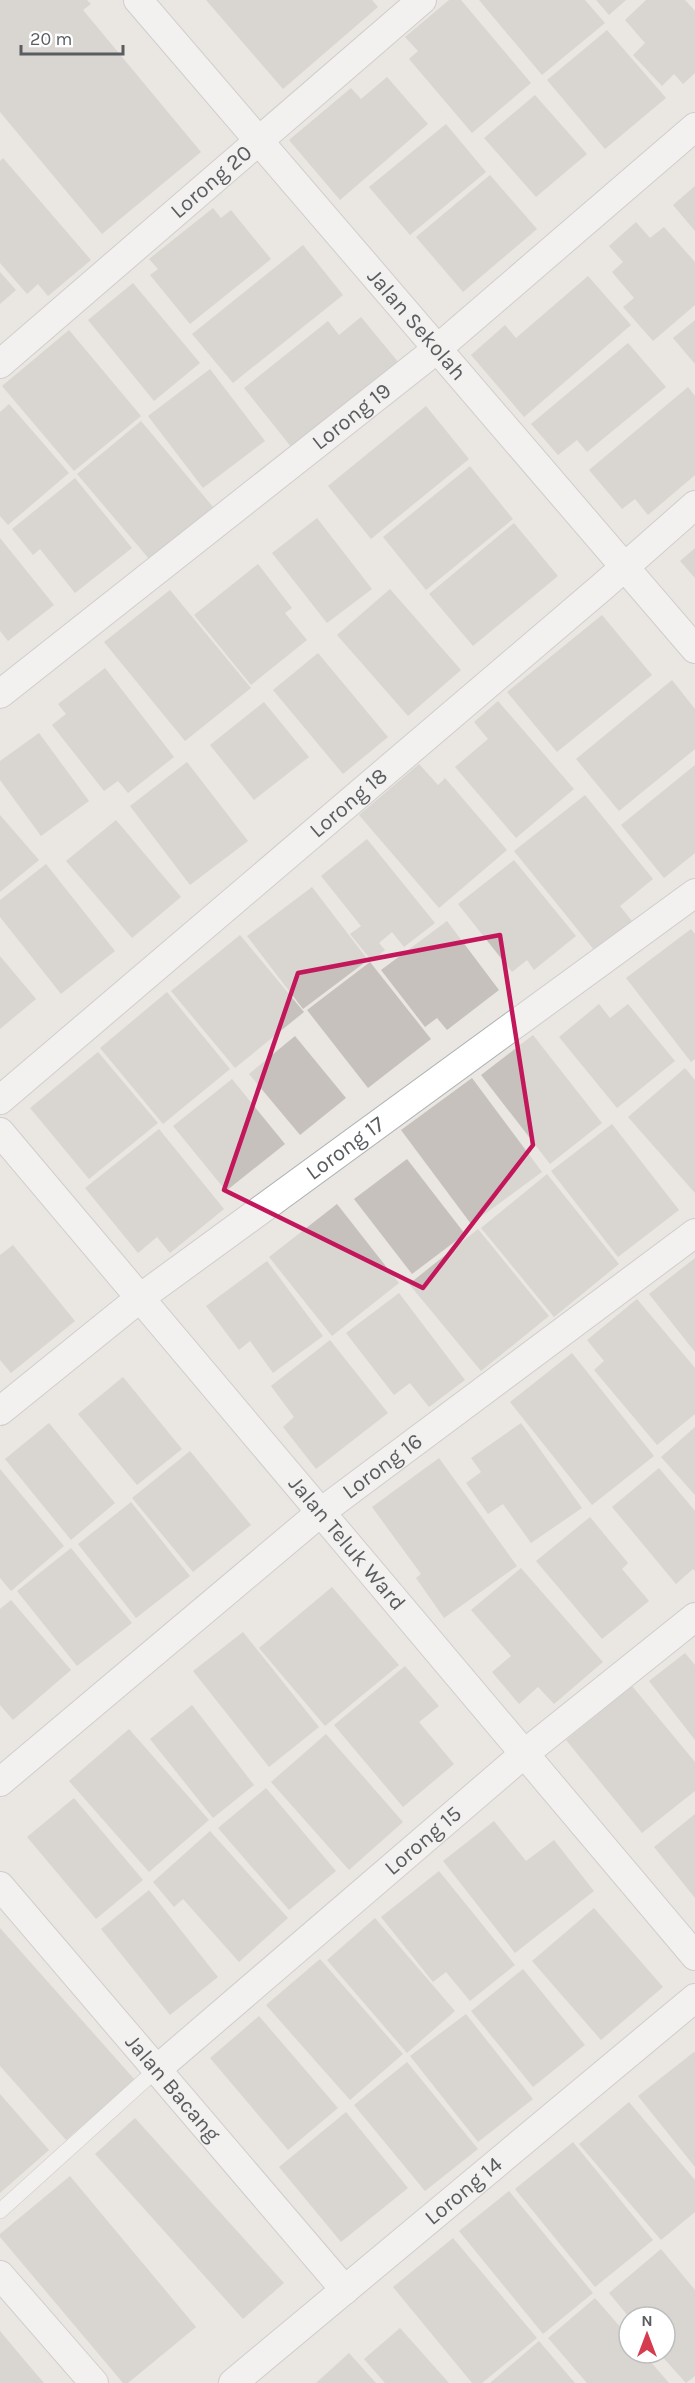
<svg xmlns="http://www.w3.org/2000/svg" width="695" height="2383" font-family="Karla,sans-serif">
<rect width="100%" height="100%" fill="#eae6e1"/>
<g fill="#c6c1bd">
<path d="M0,0h87l4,4 -8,6 118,142 -99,82 -102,-122z"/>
<path d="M206,0h166l6,7 -95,82z"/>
<path d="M449,0h12l70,83 -59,50 -63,-74 9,-8 -13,-14z"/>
<path d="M479,0h106l20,23 -63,52z"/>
<path d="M596,0h30l-17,15z"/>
<path d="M646,0h39l10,11v62l-12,11 -9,-10 -12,12 -29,-31 12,-12 -20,-23z"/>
<path d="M607,30l59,68 -61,51 -58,-69z"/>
<path d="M387,77l41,47 -88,76 -51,-60 62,-52 10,11z"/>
<path d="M535,95l52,59 -51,43 -52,-59z"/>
<path d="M446,124l40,48 -76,63 -41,-48z"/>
<path d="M3,158l88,102 -43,36 -10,-12 -11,10 -27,-31v-102z"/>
<path d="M490,175l47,54 -74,63 -47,-55z"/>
<path d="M695,186v45l-22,-26z"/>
<path d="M213,208l8,10 10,-8 40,49 -81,65 -40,-49 8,-6 -9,-10z"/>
<path d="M636,222l14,16 14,-11 31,35v43l-42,36 -30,-34 11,-9 -22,-26 11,-10 -14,-16z"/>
<path d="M303,245l40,50 -110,88 -41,-49z"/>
<path d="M0,272l16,18 -16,14z"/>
<path d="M588,276l43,49 -107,92 -53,-62 34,-30 11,13z"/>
<path d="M133,283l67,80 -46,38 -66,-81z"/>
<path d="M361,317l38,46 -107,85 -48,-60 84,-67 11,14z"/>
<path d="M695,320v44l-22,-26z"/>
<path d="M69,330l72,86 -67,55 -72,-85z"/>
<path d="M628,343l38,44 -79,65 -10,-12 -19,15 -27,-31z"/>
<path d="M210,369l55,72 -62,47 -55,-72z"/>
<path d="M688,387l7,9v79l-47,40 -13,-16 -13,10 -33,-39z"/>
<path d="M9,404l60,69 -61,52 -8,-9v-104z"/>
<path d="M426,406l43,53 -98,80 -43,-53z"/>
<path d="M141,421l72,86 -63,53 -73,-86z"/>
<path d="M470,466l43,53 -87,71 -43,-53z"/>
<path d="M75,478l57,70 -57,45 -35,-44 -7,6 -21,-26z"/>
<path d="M317,518l55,71 -45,34 -55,-70z"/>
<path d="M514,523l44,53 -85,70 -44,-52z"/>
<path d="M0,538l54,67 -46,36 -8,-10z"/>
<path d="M695,548v30l-15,-17z"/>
<path d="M258,564l34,44 -7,5 22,27 -56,45 -57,-70z"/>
<path d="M390,589l71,81 -53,46 -71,-81z"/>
<path d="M170,590l81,98 -66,53 -81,-99z"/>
<path d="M602,615l50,60 -95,77 -50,-60z"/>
<path d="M318,653l70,84 -45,37 -70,-84z"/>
<path d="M105,668l69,89 -46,36 -10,-12 -14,10 -52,-66 14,-11 -8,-10z"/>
<path d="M672,680l23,29v40l-76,62 -43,-52z"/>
<path d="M498,701l76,88 -58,49 -61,-71 33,-28 -14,-17z"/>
<path d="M264,702l45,55 -55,43 -44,-55z"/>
<path d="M39,733l50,68 -48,35 -41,-56v-19z"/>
<path d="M187,762l61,79 -58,44 -60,-79z"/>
<path d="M419,764l19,21 7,-7 62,72 -68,58 -80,-93z"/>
<path d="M695,765v88l-31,25 -43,-53z"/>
<path d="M585,795l68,84 -33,27 12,15 -37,30 -81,-100z"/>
<path d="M0,815l39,45 -39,32z"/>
<path d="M116,820l65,77 -49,41 -66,-77z"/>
<path d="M367,839l68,84 -31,24 -12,-15 -13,11 6,7 -13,11 -22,-27 11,-8 -40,-50z"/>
<path d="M514,860l62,76 -42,34 -7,-10 -15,12 -54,-68z"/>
<path d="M46,864l69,87 -54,43 -61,-77v-17z"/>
<path d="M312,887l56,73 -65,49 -56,-73z"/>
<path d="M447,921l52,69 -52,40 -10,-12 -12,9 -44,-57z"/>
<path d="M691,929l4,5v125l-4,3 -65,-84z"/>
<path d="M240,935l64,77 -69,56 -64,-77z"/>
<path d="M0,956l36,43 -36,30z"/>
<path d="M370,962l61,77 -63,49 -61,-78z"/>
<path d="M167,992l63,77 -67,55 -63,-76z"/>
<path d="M599,1004l11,14 18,-14 47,57 -58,47 -58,-71z"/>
<path d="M533,1035l69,88 -52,41 -69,-89z"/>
<path d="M295,1036l51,62 -46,37 -51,-61z"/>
<path d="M98,1052l60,71 -69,56 -59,-71z"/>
<path d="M685,1068l10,12v113l-67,-76z"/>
<path d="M472,1078l70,94 -71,52 -70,-94z"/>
<path d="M232,1079l53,65 -59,47 -53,-65z"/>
<path d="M612,1124l67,86 -61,47 -67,-86z"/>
<path d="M159,1129l65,80 -54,44 -13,-16 -19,16 -53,-65z"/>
<path d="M407,1159l58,75 -53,40 -58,-75z"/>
<path d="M547,1174l72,90 -65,53 -73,-89z"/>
<path d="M337,1204l62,79 -67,53 -63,-79z"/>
<path d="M478,1229l71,87 -68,55 -72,-87z"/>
<path d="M13,1245l62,76 -64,52 -11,-13v-105z"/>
<path d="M695,1258v94l-46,-58z"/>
<path d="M267,1261l56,75 -50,37 -23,-32 -11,9 -33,-44z"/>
<path d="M399,1293l66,87 -36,27 -19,-24 -16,12 -48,-62z"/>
<path d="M637,1299l58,69v46l-38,31 -63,-75 10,-9 -17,-21z"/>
<path d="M330,1340l58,73 -72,56 -33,-42 11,-10 -23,-31z"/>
<path d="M572,1353l82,103 -62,49 -82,-103z"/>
<path d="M123,1377l59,72 -45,36 -59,-71z"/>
<path d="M49,1423l66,80 -44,37 -66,-81z"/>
<path d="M521,1423l61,85 -51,35 -28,-39 -15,10 -22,-31 15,-11 -10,-14z"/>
<path d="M695,1427v68l-34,-38z"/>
<path d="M190,1451l61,74 -58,47 -61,-74z"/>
<path d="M439,1458l78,108 -73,52 -28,-40 5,-4 -49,-67z"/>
<path d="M659,1468l36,43v60l-2,-2 -17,15 -64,-77z"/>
<path d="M0,1469l64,77 -53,45 -11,-13z"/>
<path d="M131,1502l59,74 -54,42 -58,-74z"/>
<path d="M590,1517l38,46 -6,6 27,32 -47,38 -66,-78z"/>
<path d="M71,1548l61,75 -55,43 -60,-75z"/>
<path d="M521,1568l82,94 -49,42 -16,-17 -19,17 -27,-32 19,-16 -40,-46z"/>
<path d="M332,1587l67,78 -74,61 -66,-78z"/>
<path d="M11,1600l60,70 -58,50 -13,-15v-96z"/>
<path d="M243,1632l76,95 -50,40 -76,-96z"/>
<path d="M685,1653l10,12v75l-46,-59z"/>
<path d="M405,1666l34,40 -20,16 35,42 -51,43 -69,-82z"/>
<path d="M632,1686l63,76v29l-53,42 -76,-93z"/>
<path d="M192,1705l62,80 -41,33 -63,-79z"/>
<path d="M129,1729l80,91 -60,52 -80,-91z"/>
<path d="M326,1734l77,88 -54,48 -78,-88z"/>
<path d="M266,1788l70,83 -47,39 -71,-82z"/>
<path d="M74,1798l69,82 -47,39 -69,-82z"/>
<path d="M695,1814v84l-41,-51z"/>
<path d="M494,1821l32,40 28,-21 40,51 -79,62 -72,-92z"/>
<path d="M210,1831l78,87 -49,44 -56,-63 -9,8 -21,-25z"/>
<path d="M439,1871l76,94 -45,36 -24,-29 -13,10 -52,-65z"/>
<path d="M149,1890l69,87 -48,38 -69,-86z"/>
<path d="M594,1908l69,79 -62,53 -69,-79z"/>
<path d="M375,1918l80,93 -48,42 -80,-93z"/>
<path d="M0,1928l135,152 -69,60 -66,-74z"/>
<path d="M320,1959l83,95 -53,46 -84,-95z"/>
<path d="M523,1969l62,76 -52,42 -62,-76z"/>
<path d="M466,2014l67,85 -55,43 -68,-86z"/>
<path d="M259,2016l79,92 -50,42 -78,-92z"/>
<path d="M694,2052l1,1v114l-57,-71z"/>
<path d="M407,2062l71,87 -53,42 -71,-86z"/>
<path d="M0,2094l49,56 -49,43z"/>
<path d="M629,2102l66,78v32l-34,28 -82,-96z"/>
<path d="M346,2112l62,76 -67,54 -62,-75z"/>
<path d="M135,2118l149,165 -41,36 -148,-165z"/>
<path d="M573,2142l80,98 -58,47 -80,-98z"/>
<path d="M70,2176l126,151 -68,56h-5l-123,-146v-3z"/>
<path d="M509,2191l84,102 -50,41 -84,-103z"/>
<path d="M453,2238l84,100 -55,45h-10l-79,-96z"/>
<path d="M661,2249l34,41v86l-9,7 -27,-30h6v-36h-36l-20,-24z"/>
<path d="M595,2298l34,39v16h14l26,30h-82l-39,-45z"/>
<path d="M400,2328l49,55h-64l-21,-24z"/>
<path d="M0,2331l26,31 18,21h-44z"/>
<path d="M539,2341l36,42h-85z"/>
<path d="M349,2353l27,30h-60z"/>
</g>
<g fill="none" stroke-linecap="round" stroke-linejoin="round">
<defs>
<path id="lane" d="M0,2211l156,-141"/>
<g id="street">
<path id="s1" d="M138,0l557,649"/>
<path id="s2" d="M0,364l422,-364"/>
<path id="s3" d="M0,694l437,-345 258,-222"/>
<path id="s4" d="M0,1100l602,-513 93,-82"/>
<path id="s5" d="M0,1132l695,824"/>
<path id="s6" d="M0,1411l140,-113 555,-405"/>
<path id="s7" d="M0,1782l321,-270 374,-279"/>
<path id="s8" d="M0,1886l345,404"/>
<path id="s9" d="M156,2070l368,-316 171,-137"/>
<path d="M0,2275l94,108"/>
<path id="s10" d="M233,2383l462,-385"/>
</g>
</defs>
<use href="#lane" stroke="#aeb2b5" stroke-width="16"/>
<use href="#street" stroke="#aeb2b5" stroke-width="30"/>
<use href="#lane" stroke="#fff" stroke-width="15"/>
<use href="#street" stroke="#fff" stroke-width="28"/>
</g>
<path d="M0 0H695V2383H0ZM500,935l33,210 -110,143 -199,-98 74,-217z" fill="#eae6e1" fill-opacity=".55" fill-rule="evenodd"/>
<path fill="none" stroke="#c2185b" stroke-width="4.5" stroke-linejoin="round" d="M500,935l33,210 -110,143 -199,-98 74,-217z"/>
<g text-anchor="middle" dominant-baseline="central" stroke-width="5" stroke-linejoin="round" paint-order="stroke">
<g font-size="22" fill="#595d60" stroke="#fff">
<text stroke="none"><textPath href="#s2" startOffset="279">Lorong 20</textPath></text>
<text stroke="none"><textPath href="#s1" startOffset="428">Jalan Sekolah</textPath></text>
<text stroke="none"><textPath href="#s3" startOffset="448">Lorong 19</textPath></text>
<text stroke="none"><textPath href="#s4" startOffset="458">Lorong 18</textPath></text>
<text stroke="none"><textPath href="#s6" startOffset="434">Lorong 17</textPath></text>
<text stroke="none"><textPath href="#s7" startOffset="496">Lorong 16</textPath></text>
<text stroke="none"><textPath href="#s5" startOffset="538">Jalan Teluk Ward</textPath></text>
<text stroke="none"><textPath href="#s9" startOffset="352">Lorong 15</textPath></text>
<text stroke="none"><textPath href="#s8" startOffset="266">Jalan Bacang</textPath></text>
<text stroke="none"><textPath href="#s10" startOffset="300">Lorong 14</textPath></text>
</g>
</g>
<g transform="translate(647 2335)"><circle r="28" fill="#ffffff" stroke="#bdbebf" stroke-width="1.5"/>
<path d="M0-4.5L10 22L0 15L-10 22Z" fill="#d53c4e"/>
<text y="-9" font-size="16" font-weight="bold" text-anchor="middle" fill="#595d60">N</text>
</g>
<path d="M21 45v9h102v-9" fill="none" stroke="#595d60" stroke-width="3"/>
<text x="30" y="45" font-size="18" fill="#595d60" stroke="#ffffff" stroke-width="4.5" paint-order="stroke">20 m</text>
</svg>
